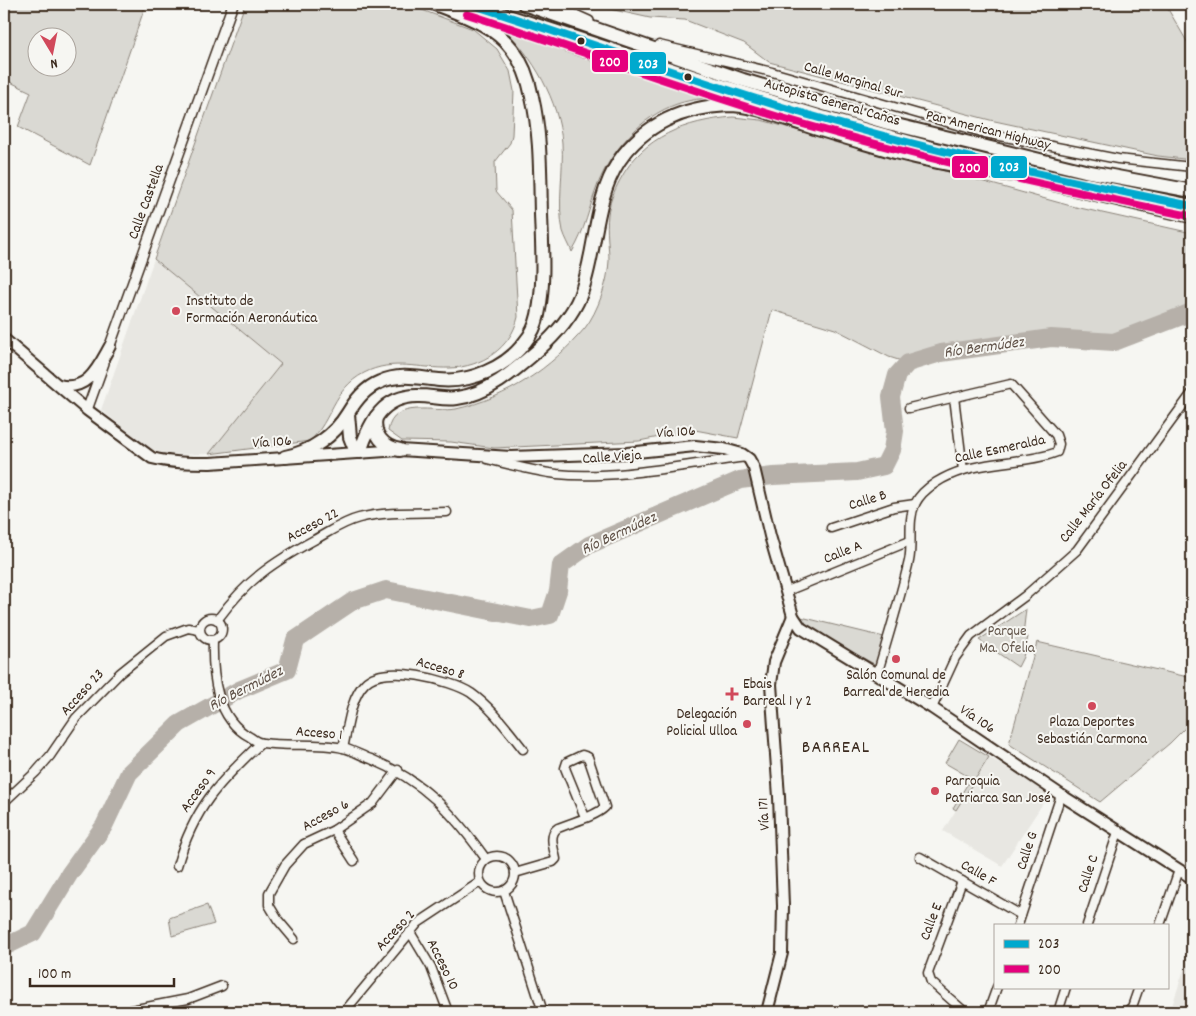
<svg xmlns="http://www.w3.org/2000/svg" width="1196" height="1016" font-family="Dekko,sans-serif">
<rect width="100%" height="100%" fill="#f6f6f2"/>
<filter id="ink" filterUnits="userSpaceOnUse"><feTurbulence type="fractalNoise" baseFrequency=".02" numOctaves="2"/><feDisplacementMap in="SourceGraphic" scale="10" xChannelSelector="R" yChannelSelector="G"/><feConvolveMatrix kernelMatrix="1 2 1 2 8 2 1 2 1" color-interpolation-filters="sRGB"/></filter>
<g filter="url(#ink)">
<g fill="#e8e7e2">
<path d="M154,259l127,105 -72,90 -44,1 -14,-6 -50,-39z"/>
<path d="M989,757l60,37 -47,72 -59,-35z"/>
<path d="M1192,945v67h-22z"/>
</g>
<g fill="#dad9d3" stroke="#8a8278" fill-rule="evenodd">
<path d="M4,4h142l-56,161 -72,-38 13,-35 -27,-13zM38,38h30v30h-30z"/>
<path d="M245,4h161l67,25 24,20 13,22 4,20 -2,44 -2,8 -15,19 1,29 16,19 6,107c-7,31 -36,50 -68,51 -30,1 -57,-10 -86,5 -32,17 -31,46 -54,68l-101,13 72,-90 -127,-105z"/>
<path d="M587,4h578l27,46v110l-34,-4 -168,-36 -221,-58 -25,-19 -59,-23 -35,-2z"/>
<path d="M503,28l32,3 28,20 40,14 53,8 75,23c-18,2 -37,2 -54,8 -35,12 -65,45 -79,80 -9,23 -13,47 -26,68 -2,-6 -7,-14 -9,-21 -6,-26 1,-61 -1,-88 -3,-42 -29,-87 -59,-115z"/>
<path d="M733,117l28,3 310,86 121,27v79l-78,30 -63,-4 -110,15 -33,10 -19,-6 -54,-28 -63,-19 -34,128 -43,-8 -56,11 -145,7 -43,-6 -49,-1 -14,-10c5,-33 47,-18 68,-22 53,-12 94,-40 129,-81 13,-17 23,-46 24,-67 0,-15 -3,-31 -1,-46 1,-12 6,-24 12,-35 23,-44 66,-59 113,-63z"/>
<path d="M1026,609l-3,26 5,2 -5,20 -5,10 -39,-27z"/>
<path d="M801,617l83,20 -8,28 -72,-39z"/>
<path d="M1037,642l155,36v43l-22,22 -70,59 -91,-58z"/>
<path d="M959,739l30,18 -33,53 -3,-2 18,-30 -26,-15z"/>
<path d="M207,905l7,19 -42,12 -3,-18z"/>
</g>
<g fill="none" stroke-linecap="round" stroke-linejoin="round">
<path stroke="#b6b0a9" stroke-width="18" d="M4,947l29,-14 37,-60 34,-47 25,-53 50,-49 60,-34 48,-20 8,-30 58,-39 33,-11 145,29 19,-4 8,-24 3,-26 28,-20 151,-65 33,-4 84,-4 27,-6 8,-16 3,-19 -4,-34 6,-22 11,-12 33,-10 110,-15 63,4 78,-30"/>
<defs>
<g id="minor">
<path d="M659,45l113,27 213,61 133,26 74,8"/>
<path d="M1041,184l151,35"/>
<path d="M954,397l9,73"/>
<path d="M487,459c23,6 46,12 70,15 59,6 131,-10 190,-17"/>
<path d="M831,528l63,-21 21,-3"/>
<path d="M787,591l123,-50"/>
<circle cx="211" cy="629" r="11"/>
<path d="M218,619c29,-39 54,-56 96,-79 15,-8 29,-18 45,-22 28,-7 59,-5 88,-6"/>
<path d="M213,640c-1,35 3,79 37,97 4,3 9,6 13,6 26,4 54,-1 80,5 9,2 19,8 28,11 53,22 82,54 115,100"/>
<path d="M877,675c11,-38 23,-76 32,-114 4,-18 -2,-40 6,-57 8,-17 32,-29 49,-34 28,-9 69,-8 93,-18l2,-8 -3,-9 -45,-51 -102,24"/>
<path d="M932,708l23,-50 16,-22 54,-40 52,-46 115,-157"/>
<path d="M343,748c5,-20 7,-50 22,-65 19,-20 86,-3 106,10 21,15 36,36 52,56"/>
<path d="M4,802l32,-30 14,-16 26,-38 44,-45 46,-37 22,-8 11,2"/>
<path d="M334,830l20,31"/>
<circle cx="497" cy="874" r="18"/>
<path d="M920,857l101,58"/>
<path d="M177,866c17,-58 41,-83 84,-123"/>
<path d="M515,873l38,-11 3,-3c-2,-10 -8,-25 2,-31 14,-6 37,-11 47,-21l-17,-50 -6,-2 -15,7 -2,6 20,49"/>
<path d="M962,881l-34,92 3,9 34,30"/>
<path d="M504,891l39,121"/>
<path d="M1018,925l43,-130"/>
<path d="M1087,925l31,-93"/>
<path d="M1160,925l19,-55"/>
<path d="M410,932l21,35 17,45"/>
<path d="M294,939l-16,-19 -9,-15v-12l16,-28 19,-21 30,-14 39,-27 25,-33"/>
<path d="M121,1012l67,-13 34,-13"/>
<path d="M344,1012l74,-89 62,-41"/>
<path d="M988,1012l9,-25"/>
<path d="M1058,1012l8,-25"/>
<path d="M1126,1012l6,-5 7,-20"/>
</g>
<g id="tertiary">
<path d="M551,4l38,17"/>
<path d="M108,351l125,-347"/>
<path d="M87,410l17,-47"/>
</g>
<g id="secondary">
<path d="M4,339l83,71 65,48c19,5 38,5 58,5l190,-13 111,7 116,-4 68,-7 29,3 18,5 7,5 5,9 16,68 23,80 8,12 131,80 129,87 131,83"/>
<path d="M59,385c29,7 39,-18 51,-39"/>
<path d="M767,1012l15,-59 1,-47 -4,-109 -8,-113 3,-22 19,-46"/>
</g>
<g id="trunk">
<path d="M470,4c179,56 354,121 536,162"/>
<path d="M524,4l219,76 145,43 197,48 107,20"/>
<path d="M1087,184l105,22"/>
<path d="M348,414l2,23 6,15"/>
<path d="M376,417c-4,17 7,30 24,33"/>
<path d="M360,452c10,-31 24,-57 59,-56 13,0 25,4 38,2 31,-4 57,-27 80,-47 17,-15 34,-33 43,-55 17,-44 13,-95 39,-135 25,-37 65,-54 109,-56 26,0 52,12 77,20 30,10 60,18 90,27 65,17 132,25 199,34"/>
<path d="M285,457c26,-5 49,-21 63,-44 8,-13 17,-25 32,-31 20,-9 38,-4 59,-2 31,3 67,-12 86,-38 6,-7 11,-18 13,-27 7,-33 4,-68 3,-101 -1,-39 0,-79 -9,-117 -3,-16 -10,-35 -20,-48 -19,-25 -49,-34 -77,-45"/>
</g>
</defs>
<use href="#minor" stroke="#3b2a1e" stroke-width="11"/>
<use href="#tertiary" stroke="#3b2a1e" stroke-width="12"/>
<use href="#secondary" stroke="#3b2a1e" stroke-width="14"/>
<use href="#trunk" stroke="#3b2a1e" stroke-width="16"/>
<use href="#minor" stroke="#f6f6f2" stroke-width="8"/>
<use href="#tertiary" stroke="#f6f6f2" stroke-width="9"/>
<use href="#secondary" stroke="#f6f6f2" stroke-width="10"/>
<use href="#trunk" stroke="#f6f6f2" stroke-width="12"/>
<defs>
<path id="bus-1" d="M470,4c104,33 207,71 312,103 134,41 272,71 410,99"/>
<path id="bus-2" d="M467,14c104,33 207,71 312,103 135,40 273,70 411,99"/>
</defs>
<use href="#bus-1" stroke="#f6f6f2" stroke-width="11"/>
<use href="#bus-2" stroke="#f6f6f2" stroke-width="11"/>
<use href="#bus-1" stroke="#00a9ce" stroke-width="8"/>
<use href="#bus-2" stroke="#e5007d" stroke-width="8"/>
</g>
</g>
<g fill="#3b2a1e" stroke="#f6f6f2" stroke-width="2">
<circle cx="581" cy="41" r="4.5"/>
<circle cx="688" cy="77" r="4.5"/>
</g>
<g fill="#d1495b" stroke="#f6f6f2" stroke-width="2">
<circle cx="176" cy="311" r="5"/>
<circle cx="896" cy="659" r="5"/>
<path d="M729.5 686.5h5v5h5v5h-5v5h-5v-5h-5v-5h5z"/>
<circle cx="1092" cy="706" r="5"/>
<circle cx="747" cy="724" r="5"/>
<circle cx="935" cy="791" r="5"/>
</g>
<g text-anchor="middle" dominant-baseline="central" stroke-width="4" stroke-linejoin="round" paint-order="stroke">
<g font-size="15" fill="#3b2a1e" stroke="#f6f6f2">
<text transform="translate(853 81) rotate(16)">Calle Marginal Sur</text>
<text transform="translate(832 103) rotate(16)">Autopista General Cañas</text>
<text transform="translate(988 131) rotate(14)">Pan American Highway</text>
<text transform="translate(147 202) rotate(-70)">Calle Castella</text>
<text transform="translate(676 433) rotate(-4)">Vía 106</text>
<text transform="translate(272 443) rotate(-4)">Vía 106</text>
<text transform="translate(1000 450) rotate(-12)">Calle Esmeralda</text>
<text transform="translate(612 458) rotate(-4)">Calle Vieja</text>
<text transform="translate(868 501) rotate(-17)">Calle B</text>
<text transform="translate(1094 502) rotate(-52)">Calle María Ofelia</text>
<text transform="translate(313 526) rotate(-28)">Acceso 22</text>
<text transform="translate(843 553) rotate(-22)">Calle A</text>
<text transform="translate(440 669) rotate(16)">Acceso 8</text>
<text transform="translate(83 693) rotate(-48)">Acceso 23</text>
<text transform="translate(977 720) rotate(34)">Vía 106</text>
<text transform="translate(319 734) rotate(5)">Acceso 1</text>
<text transform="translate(199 791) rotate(-54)">Acceso 9</text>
<text transform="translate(765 814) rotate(-93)">Vía 171</text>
<text transform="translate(326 816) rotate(-29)">Acceso 6</text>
<text transform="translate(1028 851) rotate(-72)">Calle G</text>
<text transform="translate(978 874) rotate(30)">Calle F</text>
<text transform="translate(1089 874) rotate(-72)">Calle C</text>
<text transform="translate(932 922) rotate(-69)">Calle E</text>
<text transform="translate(396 931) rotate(-47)">Acceso 2</text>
<text transform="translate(442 965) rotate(64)">Acceso 10</text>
</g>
<g font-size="15" fill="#3b2a1e" stroke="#f6f6f2" text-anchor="start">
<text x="186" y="302">Instituto de<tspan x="186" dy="17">Formación Aeronáutica</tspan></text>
<text x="896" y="676" text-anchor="middle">Salón Comunal de<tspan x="896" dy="17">Barreal de Heredia</tspan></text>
<text x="743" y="685">Ebais<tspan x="743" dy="17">Barreal 1 y 2</tspan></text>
<text x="737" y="715" text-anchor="end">Delegación<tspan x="737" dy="17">Policial Ulloa</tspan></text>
<text x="1092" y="723" text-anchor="middle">Plaza Deportes<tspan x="1092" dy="17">Sebastián Carmona</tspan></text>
<text x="945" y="782">Parroquia<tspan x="945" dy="17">Patriarca San José</tspan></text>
</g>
<g font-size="15" fill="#63564b" stroke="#f6f6f2">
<text x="1007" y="632">Parque<tspan x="1007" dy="17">Ma. Ofelia</tspan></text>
</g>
<g font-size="16" font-style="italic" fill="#605248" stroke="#f6f6f2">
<text transform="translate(984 348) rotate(-8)">Río Bermúdez</text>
<text transform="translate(619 534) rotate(-25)">Río Bermúdez</text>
<text transform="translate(246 689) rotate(-27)">Río Bermúdez</text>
</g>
<g font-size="18" letter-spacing="1" fill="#3b2a1e" stroke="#f6f6f2">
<text x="836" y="748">BARREAL</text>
</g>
</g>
<g stroke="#f6f6f2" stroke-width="2">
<rect x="591" y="49" width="38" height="24" rx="5" fill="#e5007d"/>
<rect x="629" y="51" width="38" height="24" rx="5" fill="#00a9ce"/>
<rect x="990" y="155" width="38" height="24" rx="5" fill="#00a9ce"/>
<rect x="951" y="155" width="38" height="24" rx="5" fill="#e5007d"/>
</g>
<g font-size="14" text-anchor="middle" font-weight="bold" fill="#fff">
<text x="610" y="66">200</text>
<text x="648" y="68">203</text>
<text x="1009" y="171">203</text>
<text x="970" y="172">200</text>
</g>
<rect width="1196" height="1016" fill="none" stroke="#f6f6f2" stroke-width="20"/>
<rect x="10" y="10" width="1176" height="996" fill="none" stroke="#3b2a1e" stroke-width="2" filter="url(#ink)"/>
<rect x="994" y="924" width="175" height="65" fill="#f6f6f2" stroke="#aba49d"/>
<rect x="1004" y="940" width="25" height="8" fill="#00a9ce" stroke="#aba49d"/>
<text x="1038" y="948" font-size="15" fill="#3b2a1e">203</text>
<rect x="1004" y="965" width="25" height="8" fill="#e5007d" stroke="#aba49d"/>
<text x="1038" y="974" font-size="15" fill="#3b2a1e">200</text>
<g transform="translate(52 52) rotate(170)"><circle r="24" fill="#f6f6f2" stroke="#aba49d"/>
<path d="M0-4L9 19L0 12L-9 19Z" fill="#d1495b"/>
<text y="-8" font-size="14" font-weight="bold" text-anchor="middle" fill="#3b2a1e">N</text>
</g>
<path d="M30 978v8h144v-8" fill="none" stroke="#3b2a1e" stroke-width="2.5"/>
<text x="38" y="978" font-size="15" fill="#3b2a1e" stroke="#f6f6f2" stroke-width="4" paint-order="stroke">100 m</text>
</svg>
